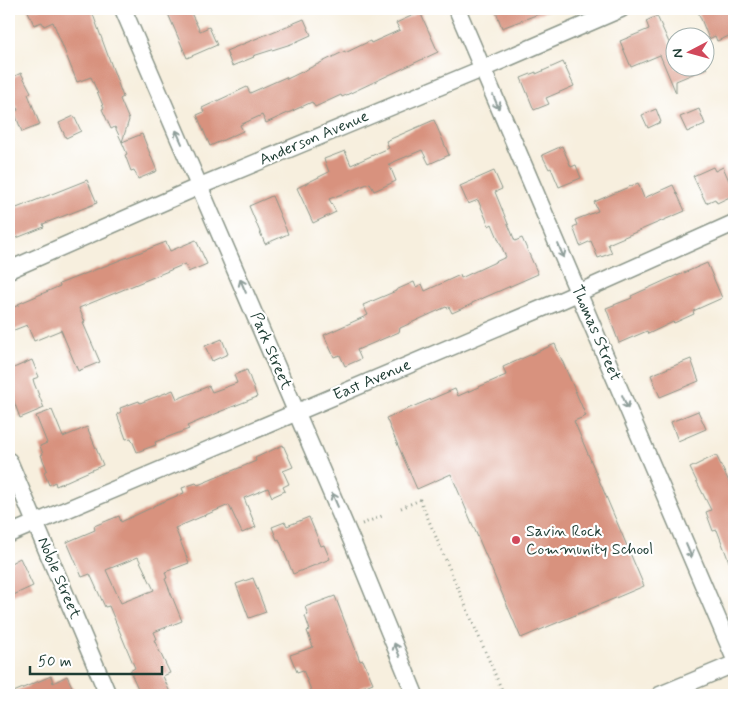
<svg xmlns="http://www.w3.org/2000/svg" width="743" height="704" font-family="Mynerve,sans-serif">
<rect width="100%" height="100%" fill="#fff"/>
<filter id="ink" filterUnits="userSpaceOnUse"><feTurbulence type="fractalNoise" baseFrequency=".02" numOctaves="2"/><feDisplacementMap in="SourceGraphic" scale="10" xChannelSelector="R" yChannelSelector="G"/><feConvolveMatrix kernelMatrix="1 2 1 2 8 2 1 2 1" color-interpolation-filters="sRGB"/></filter>
<filter id="wash" filterUnits="userSpaceOnUse"><feTurbulence type="fractalNoise" baseFrequency=".0096" numOctaves="4" result="noise"/><feDisplacementMap in="SourceGraphic" scale="20" xChannelSelector="R" yChannelSelector="G"/><feGaussianBlur stdDeviation="1.12" result="paint"/><feColorMatrix in="noise" values="0 0 0 0 0 0 0 0 0 0 0 0 0 0 0 0 0 1.4 0 .05"/><feComposite in="paint" operator="in"/></filter>
<g filter="url(#wash)">
<rect width="100%" height="100%" fill="#f7efde"/>
<g id="blocks">
<g fill="#d8927e" fill-rule="evenodd">
<path d="M27,9h64l32,88 -3,2 9,21 -7,22 -7,-15 -4,2 -9,-20 2,-1 -13,-31 -14,5 -24,-60 -9,4 -2,-4 -8,3z"/>
<path d="M166,9h23l11,22 9,-4 8,18 -30,13z"/>
<path d="M495,9h54v1l-47,18z"/>
<path d="M697,9h37v25l-17,7 -2,-5 -6,3z"/>
<path d="M420,12l18,40 -96,45 -1,-2 -26,12 -3,-5 -46,21 -4,-8 -22,10 3,6 -33,15 -13,-31 7,-3 -2,-4 45,-21 3,6 36,-16 1,2 58,-28v2l25,-12 1,2 29,-13 -4,-7z"/>
<path d="M657,16l19,42v10h31l-31,13v12l-16,-38 -29,12 -11,-26 29,-12 -3,-8z"/>
<path d="M304,19l7,16 -20,9 -38,12 1,1 -22,9 -6,-15z"/>
<path d="M563,62l11,24 -28,12 3,6 -15,6 -13,-32 15,-6v2z"/>
<path d="M21,73l10,19 -3,2 12,31 -18,7 -8,-21 4,-1 -9,-18v-13z"/>
<path d="M656,109l5,13 -13,6 -6,-13z"/>
<path d="M699,109l6,15 -18,8 -7,-15z"/>
<path d="M74,116l7,15 -15,7 -7,-15z"/>
<path d="M434,120l15,35 -20,9 -7,-14 -33,14 7,17 -22,10 -4,-8 -41,16 7,13 -23,11 -16,-35 32,-16 -5,-13 21,-8 6,14 38,-17 -3,-7z"/>
<path d="M142,134l15,37 -19,8 -4,-9 -3,1 -6,-16 2,-1 -5,-12z"/>
<path d="M562,146l9,21 5,-2 5,13 -22,9 -8,-19 -2,1 -7,-14z"/>
<path d="M713,167l2,4 8,-4 11,25v3l-17,8 -2,-4 -9,4 -13,-27z"/>
<path d="M494,171l8,18 -7,3 20,49 7,-3 16,36 -66,29v1l-20,9 -3,-6 -2,1 -1,-1 -46,21 -1,4 -42,18 4,9 -16,7 -5,-11 -6,2 -10,-22 44,-20 -5,-10 33,-14v-1l18,-8 2,5 6,-3 3,7 35,-16 1,3 45,-21 -14,-33 -3,2 -11,-26 -10,4 -8,-18z"/>
<path d="M87,180l10,23 -54,21 1,3 -35,14v-30z"/>
<path d="M638,183l6,15 29,-13 12,26 -77,33 4,9 -14,5 -7,-17 -11,5 -7,-19 4,-2 -2,-5 23,-9 -4,-9z"/>
<path d="M272,196l16,38 -23,10 -16,-38z"/>
<path d="M196,240l11,24 -19,8 -3,-8 -106,44 6,14 -2,1 17,39 -22,9 -17,-41 -27,11 -7,-16 -18,7v-23l10,-4 -1,-1 42,-18 -1,-2 107,-42 4,9z"/>
<path d="M707,263l15,35 -29,13 1,3 -20,9 -1,-1 -25,12 -1,-3 -28,12 -13,-35 26,-10 -1,-2 46,-21v1z"/>
<path d="M222,339l6,15 -16,7 -7,-15z"/>
<path d="M555,344l31,72 -12,5 70,165 -123,52 -70,-164 -34,15 -31,-71 69,-29 3,7 48,-21 -3,-8z"/>
<path d="M691,359l8,22 -39,16 -9,-22z"/>
<path d="M32,360l7,17 -6,2 1,4 10,25 -24,10 -11,-30v-18z"/>
<path d="M247,370l10,27 -38,15h1l-33,14 2,3 -34,13 1,3 -19,7 -6,-14 -5,1 -9,-25 4,-2 -1,-4 19,-7 1,2 33,-13 4,9 32,-13 3,6 25,-9 -3,-8z"/>
<path d="M52,410l11,27 24,-10 16,38 -47,21 -1,-4 -6,3 -5,-13 3,-2 -6,-15 2,-1 -3,-8 7,-3 -11,-27z"/>
<path d="M698,411l8,18 -28,12 -7,-19z"/>
<path d="M283,445l10,22 -10,4 6,13 -6,3 2,4 -13,6 -4,-9 -24,10 12,29 -14,6 -13,-28 -54,23 14,35 -24,9 2,6 -2,1 17,42 -28,11 3,7 -3,1 16,33 -7,3 8,19h-30l-11,-24 5,-3 -26,-62 -4,1 -15,-33 -8,3 -15,-35 28,-12 -1,-4 25,-10 2,6 32,-15v-1l31,-13 -2,-5 14,-5 2,2 58,-24 -1,-3zM138,557l16,33 -33,13 -15,-33z"/>
<path d="M716,455l18,37 -1,80 -16,-42 -4,1 -7,-19 5,-2 -21,-42z"/>
<path d="M309,517l12,29 3,-1 6,14 -37,15 -14,-35 -2,1 -5,-13 13,-5 2,4z"/>
<path d="M20,558l13,28 -24,11v-33z"/>
<path d="M253,578l13,34 -17,6 -13,-34z"/>
<path d="M335,596l25,65 3,-1 10,23 -30,12h-30l-10,-25 -6,2 -7,-17 23,-8 -6,-16 3,-1 -5,-14 3,-1 -3,-8z"/>
<path d="M51,676l2,7 14,-7 7,15 -9,4h-56v-1z"/>
</g>
</g>
</g>
<g filter="url(#ink)">
<use href="#blocks" fill-opacity="0" stroke="#8b9689" stroke-width="1"/>
<g fill="none" stroke-linecap="round" stroke-linejoin="round">
<defs>
<g id="minor">
<path d="M123,9l231,537 61,149"/>
<path d="M457,9l277,648"/>
<path d="M9,270l191,-84 282,-117 139,-60"/>
<path d="M9,461l99,234"/>
<path d="M9,534l553,-234 172,-77"/>
<path d="M660,695l74,-31"/>
</g>
</defs>
<use href="#minor" stroke="#8b9689" stroke-width="19"/>
<g stroke="#8b9689" stroke-width="3" stroke-dasharray="1 4" stroke-linecap="butt">
<path d="M401,508l19,-8 84,195"/>
<path d="M362,524l20,-8"/>
</g>
<use href="#minor" stroke="#fff" stroke-width="16"/>
</g>
<defs><path id="oneway-shaft" d="M-6 0H5M1.5-3L5.5 0L1.5 3" fill="none" stroke-width="1.6" stroke-linecap="round" stroke-linejoin="round" transform="scale(1.25)"/></defs>
<g stroke="#8f9e9a">
<use href="#oneway-shaft" transform="translate(496 102) rotate(67)"/>
<use href="#oneway-shaft" transform="translate(179 137) rotate(-114)"/>
<use href="#oneway-shaft" transform="translate(561 251) rotate(67)"/>
<use href="#oneway-shaft" transform="translate(243 286) rotate(-113)"/>
<use href="#oneway-shaft" transform="translate(625 402) rotate(67)"/>
<use href="#oneway-shaft" transform="translate(335 500) rotate(-113)"/>
<use href="#oneway-shaft" transform="translate(689 551) rotate(67)"/>
<use href="#oneway-shaft" transform="translate(397 650) rotate(-112)"/>
</g>
</g>
<circle fill="#d1495b" stroke="#fff" stroke-width="2" cx="516" cy="540" r="5"/>
<g text-anchor="middle" dominant-baseline="central" stroke-width="4.5" stroke-linejoin="round" paint-order="stroke">
<g font-size="16" fill="#1f3d34" stroke="#fff">
<text transform="translate(314 138) rotate(-23)">Anderson Avenue</text>
<text transform="translate(596 333) rotate(67)">Thomas Street</text>
<text transform="translate(271 351) rotate(67)">Park Street</text>
<text transform="translate(372 380) rotate(-23)">East Avenue</text>
<text transform="translate(59 578) rotate(67)">Noble Street</text>
</g>
<g font-size="16" fill="#1f3d34" stroke="#fff" text-anchor="start">
<text x="526" y="531">Savin Rock<tspan x="526" dy="18">Community School</tspan></text>
</g>
</g>
<rect width="743" height="704" fill="none" stroke="#fff" stroke-width="30"/>
<g transform="translate(690 52) rotate(264)"><circle r="24" fill="#ffffff" stroke="#a5b1ae"/>
<path d="M0-4L9 19L0 12L-9 19Z" fill="#d1495b"/>
<text y="-8" font-size="14" font-weight="bold" text-anchor="middle" fill="#1f3d34">N</text>
</g>
<path d="M30 666v8h132v-8" fill="none" stroke="#1f3d34" stroke-width="2.5"/>
<text x="38" y="666" font-size="15" fill="#1f3d34" stroke="#ffffff" stroke-width="4" paint-order="stroke">50 m</text>
</svg>
